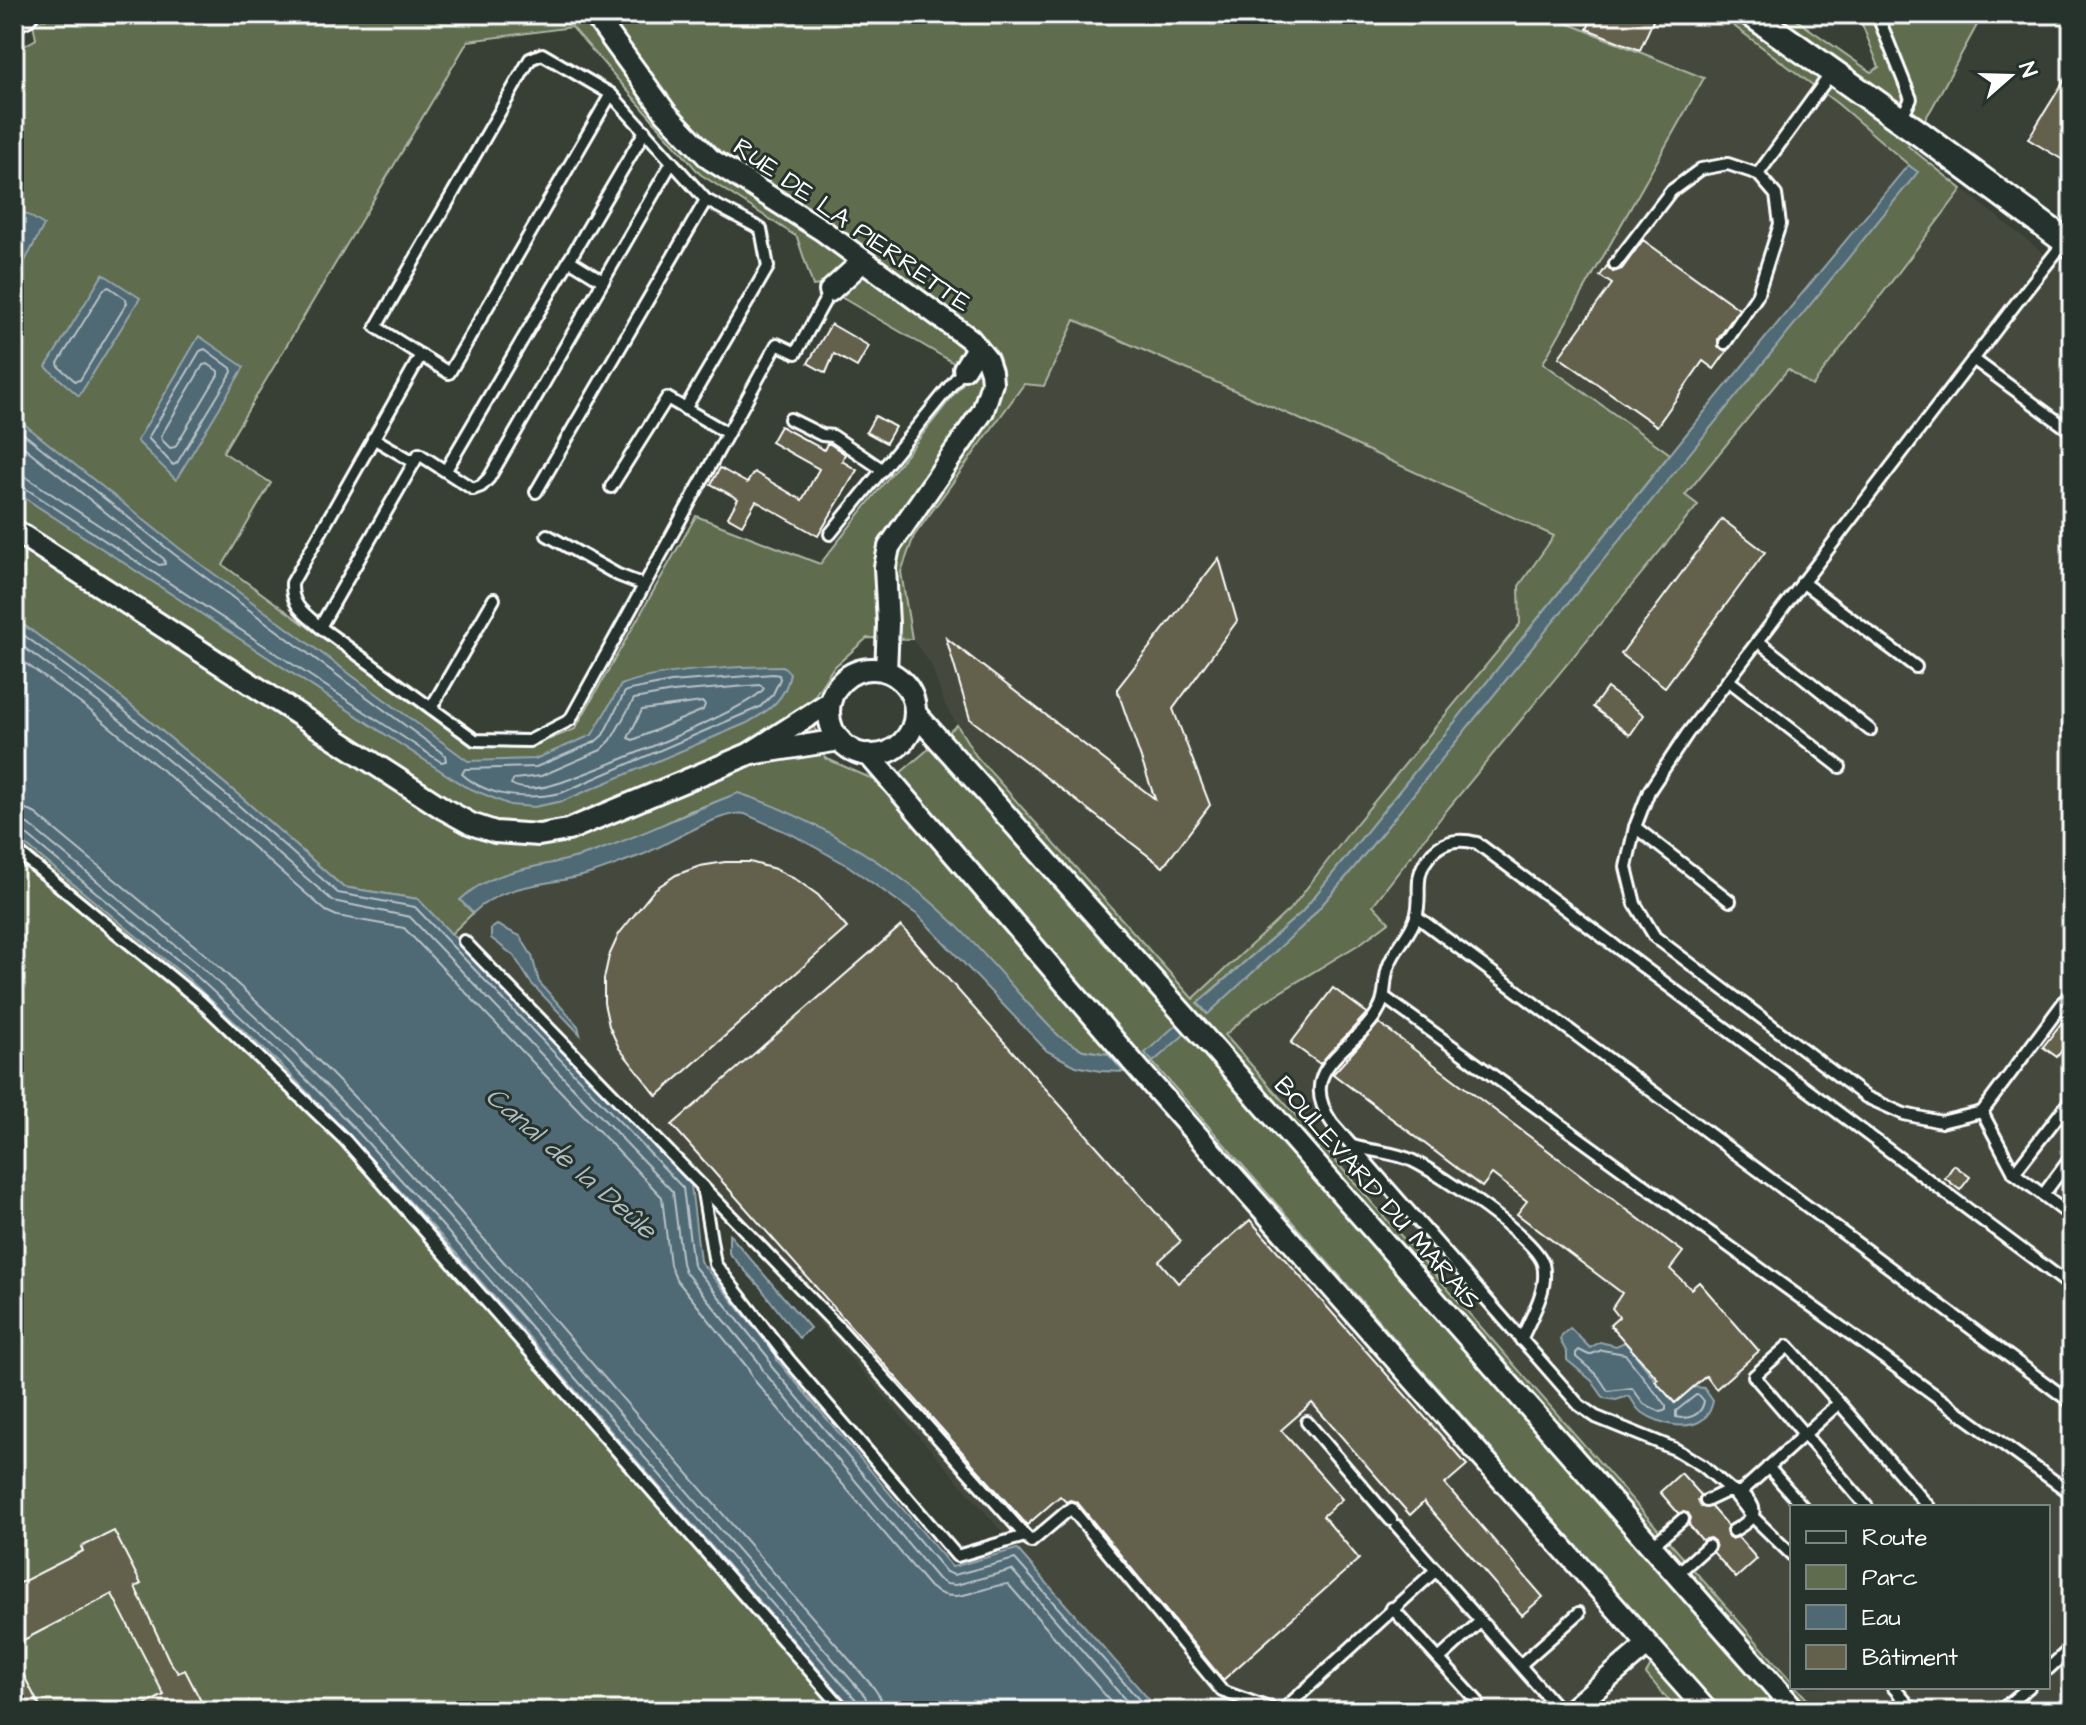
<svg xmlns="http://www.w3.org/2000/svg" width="2086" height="1725" font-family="'Architects Daughter',sans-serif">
<rect width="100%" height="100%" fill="#384036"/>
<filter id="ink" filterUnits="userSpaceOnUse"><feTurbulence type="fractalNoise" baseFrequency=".0125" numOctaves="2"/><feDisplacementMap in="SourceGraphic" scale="16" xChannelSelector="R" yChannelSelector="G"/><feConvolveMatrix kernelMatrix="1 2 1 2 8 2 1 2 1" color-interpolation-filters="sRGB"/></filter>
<g filter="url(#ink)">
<g fill="#454a3d">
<path d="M1585,14h133l120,90 70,61 -238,289 -127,-91 160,-284 -123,-51z"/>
<path d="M1962,189l110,87v1413l-25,22h-229l-22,-24h252v-180h-256v175l-567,-647 34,-30 102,-62 28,-21 -17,-17 74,-94 252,-305 -13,-10 104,-127 24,17z"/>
<path d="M1075,320l220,97 259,119 -35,50 2,38 -166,201 -62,81 -100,93 -217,-243 -31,-51 -14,-41 -19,-25 -11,-67 13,-36 110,-152 21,2z"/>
<path d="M738,813l55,22 54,30 41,27 212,179 24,1 29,-10 510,584 -17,28 32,37h-519l-373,-427 -334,-350 30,-31 22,-12 84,-17 58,-21 52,-26z"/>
</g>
<g fill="#5f6c4e" stroke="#afb6a6" stroke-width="2" fill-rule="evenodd">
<path d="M61,14h1484l159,64 -161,285 127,91 -368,458 -105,91 10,11 100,-92 40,-46 570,-704 -79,-68 -120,-90h70l83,58 8,-5 -21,-53h125l-51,94 -24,38 54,43 -150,197 -24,-17 -103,126 13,10 -252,306 -73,94 16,17 -28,21 -102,62 -34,30 567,647v5h4l22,24h-140l-32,-37 17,-29 -510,-582 -29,9 -16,-18 -25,-4 -23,-12 -109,-117 -46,-39 -51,-34 -51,-27 -65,-27 -48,17 -48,24 -59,21 -39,10 -83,34 12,13 -22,21 -33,-35 -75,-12 -102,-90 -131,-109 -96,-70v-566l22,-13 -3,-16zM572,27l128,147 97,63 16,49 7,-1 151,88 -151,191 -124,-48 -121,213 -45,18h-58l-249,-182 48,-82 -48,-31 245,-411zM1075,320l220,97 259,119 -35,50 1,38 -165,201 -62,81 -100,93 -217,-243 -19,-31 -71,60 -61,-27 -17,-52 25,-38 34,-30 45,1 -11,-67 13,-36 110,-152 20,2z"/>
<path d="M14,835l172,142 94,87 70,72 84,92 421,483h-841z"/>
</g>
<g fill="#4f6974" stroke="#95a5ac" stroke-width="2">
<path d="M1908,165l10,7 -571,704 -40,46 -99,92 -10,-11 104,-91 390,-485z"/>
<path d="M14,206l30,19 -30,57z"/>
<path d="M103,274l37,24 -61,98 -33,-29z"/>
<path d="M199,336l45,31 -68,113 -39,-39z"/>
<path d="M14,416l165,132 289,213 67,-2 57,-24 29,-50c36,-15 120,-19 162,-19l7,7c-4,26 -21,38 -43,50l-184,78 -29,6 -24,-2 -46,-19 -450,-295z"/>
<path d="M14,618l96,70 131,109 102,90 75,12 273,286 9,76 76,93 1,6 175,207 65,-18 142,162h-304l-421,-483 -84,-92 -70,-72 -94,-87 -172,-142z"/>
<path d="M738,793c64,20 140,64 191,107 46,39 87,94 131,137l23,13 25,4 16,18 -24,-1 -24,-5 -29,-15 -128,-135 -72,-51 -54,-30 -48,-21c-23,-5 -80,32 -103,41 -18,6 -35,14 -53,19 -40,12 -85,8 -116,39l-13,-13c36,-35 86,-31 131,-47 50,-17 97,-41 147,-60z"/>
<path d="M497,925l23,11 12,20 7,26 39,44 2,8 -49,-51 -17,-27 -23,-18v-9z"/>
<path d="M1178,1023l8,10 -33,29 -8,-9z"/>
<path d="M729,1234l81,94 -11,10 -39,-51 -31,-34z"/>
<path d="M1570,1328l20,20 10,-6 16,4 9,-4 49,61 20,-16 10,1 9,13c-7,36 -51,26 -73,10 -5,-4 -7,-11 -11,-15l-13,4 -12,-2 -12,-17 -25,-21v-7l-7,-13 2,-5z"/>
</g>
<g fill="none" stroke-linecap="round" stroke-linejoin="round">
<g stroke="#b9c3c7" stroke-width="2">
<path d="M109,287l17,12 1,4 -47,77 -5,1 -16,-14 -1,-4 46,-74z"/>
<path d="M205,349l26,19 1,4 -55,91 -4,2 -25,-27 52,-87z"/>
<path d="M208,364l10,7v4l-43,72 -5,1 -8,-8 -1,-4 42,-71z"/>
<path d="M14,426l160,128 271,201 1,6 -5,1 -419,-276 -8,-1"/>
<path d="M14,439l150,120 1,5 -6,1 -133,-88 -12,-2"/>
<path d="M14,628l91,67 131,108 102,90 77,14 268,281 10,77 75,92 3,9 175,206 8,3 61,-16 134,152"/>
<path d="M14,640l85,63 130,108 104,90 77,16 263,275 9,71 3,9 73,89 6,11 174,207 8,5 10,1 56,-15 123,141"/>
<path d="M14,655l78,57 130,108 104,91 11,5 67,12 258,269 8,68 6,14 71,88 7,13 176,207c24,21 51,-1 78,-3l111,127"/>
<path d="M773,674l6,1 1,4 -7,15 -13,13 -199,86c-34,7 -72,5 -99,-19l3,-5 71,-2 59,-25 8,-7 22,-43 5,-2 41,-8z"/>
<path d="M760,685l4,3c-9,19 -176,86 -205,95 -15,5 -34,9 -48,1l3,-5 27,-3 60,-26 10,-10 23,-41 38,-7z"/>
<path d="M702,702l3,3 -2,5 -70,30 -5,-2 14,-28z"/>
<path d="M14,808l12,1 10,5 170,141 94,87 72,73 85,93 417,480 6,9 2,14"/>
<path d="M14,820l14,4 170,140 94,87 71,72 85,93 417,480 5,15"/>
<path d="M14,830l8,1 169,140 94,87 71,72 84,93 418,479 2,9"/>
<path d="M1579,1350l10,5 13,-5 23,4 41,52v4l-5,2 -17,-8 -12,-16 -24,3 -10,-15 -22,-19v-4z"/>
<path d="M1696,1395l4,1 4,5c-2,14 -15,19 -28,16v-6z"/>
</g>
</g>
<g fill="#63604c" stroke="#fff" stroke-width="2">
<path d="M1594,14h62l-16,36 -53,-21z"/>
<path d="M2072,68v77l-9,15 -35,-21z"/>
<path d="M1643,240l96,69 -21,30v8l9,4 -13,18 -11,-8 -46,65 -98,-69 53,-73 -12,-8 7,-10 6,6 9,-3z"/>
<path d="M831,324l38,22 -12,21 -23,-13 -8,19 -18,-10z"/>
<path d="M875,416l20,11 -9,16 -20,-11z"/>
<path d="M780,426l44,24 3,-6h3l15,10 -3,7 15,9 -39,66 -62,-35 -14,24 -14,-8 10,-18 -27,-15 9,-16 27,15 7,-11 48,28 17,-31 -48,-27z"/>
<path d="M1722,519l43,33 -100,135 -44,-33z"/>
<path d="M1219,558l18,63 -64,88 37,96 -47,62 -193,-148 -24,-81 209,161 -38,-110z"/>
<path d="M1607,688l37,27 -14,20 -37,-28z"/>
<path d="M725,862h25l25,7 22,11 21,15 29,33 -190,168 -38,-48 -10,-22 -5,-23v-24l5,-23 10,-22 36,-45 21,-14 24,-9z"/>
<path d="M901,926l280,315 -22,20 19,22 72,-63 217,245 -22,19 98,113 -21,18 -98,-113 -14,13 -98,-112 -31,27 61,69 -19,17 36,43 -136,121 -146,-178 -7,-2 -4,2 -6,-6 -33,29 -355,-400z"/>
<path d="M1333,988l34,25 -47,51 -29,-21z"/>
<path d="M2072,1009v27l-15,21 -14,-10z"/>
<path d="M1379,1023l304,229 -13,17 21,20 8,-7 60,69 -43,38 -10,-13 -31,27 -20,-22 3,-2 -48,-54 9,-8 -7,-9 10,-15 -105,-79 10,-13 -35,-27 -10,13 -149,-113z"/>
<path d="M1954,1165l16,12 -10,13 -15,-12z"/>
<path d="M1681,1473l20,22 -3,6 3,6h10l16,18v11l5,3 6,-2 19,22 -21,19 -23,-26 3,-4 -2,-7 -4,-3 -8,2 -13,-15 2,-7 -3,-5h-10l-18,-21z"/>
<path d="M114,1531l27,53 -6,3 34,73 9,13 7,-3 21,41h-73l31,-16 -52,-101 -98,51v-59l69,-35 -2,-4z"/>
<path d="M14,1656l28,55h-28z"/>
</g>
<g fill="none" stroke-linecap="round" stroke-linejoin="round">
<defs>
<g id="service">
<path d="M1877,14l34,85 -10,19"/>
<path d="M611,94l-162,279 -73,-46 154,-268 12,-5 69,40 95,106 55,29 7,38 -83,142"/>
<path d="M1758,174l74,-102"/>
<path d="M569,260l34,21"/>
<path d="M1615,264l56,-73 30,-22 27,-5 30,10 18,21 4,29 -23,72 -32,47"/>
<path d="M421,355l-129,228c-1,23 12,30 28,44l99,-173 54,35 8,-3 8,-8 183,-316"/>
<path d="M1973,359l99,73"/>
<path d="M790,419l32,16 11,1 50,34"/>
<path d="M373,438l41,24"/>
<path d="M446,470l199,-339"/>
<path d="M611,487l56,-89 60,35"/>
<path d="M536,492l170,-292"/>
<path d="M830,534l134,-165"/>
<path d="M547,535l71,40 26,10"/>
<path d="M1802,582l114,85"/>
<path d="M320,627l155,113 54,1 41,-21 207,-376 19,9 34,-62"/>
<path d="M1758,641l112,89"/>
<path d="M1728,680l112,87"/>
<path d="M431,708l63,-109"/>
<path d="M1635,827l-9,40 9,37 20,33 211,160 38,17 37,8 41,-10"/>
<path d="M14,849l186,152 145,139 500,571"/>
<path d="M1730,901l-95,-74 14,-36 38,-57 330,-432 48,-61"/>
<path d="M1416,916l656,487"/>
<path d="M464,941l238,245 13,78 74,96 168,196 68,-20"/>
<path d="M2072,991l-90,121 32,61 58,44"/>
<path d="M1384,997l688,497"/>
<path d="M1353,1146c20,6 42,6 60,15 27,13 123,77 130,103 6,25 -12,53 -22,76"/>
<path d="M2014,1173l58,-75"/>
<path d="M702,1186l141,146 188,210 40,-34 151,183 55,20"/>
<path d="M2043,1195l29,-39"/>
<path d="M1839,1403l-51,-57 -34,30 113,131"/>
<path d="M1307,1422l84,98"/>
<path d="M1768,1467l35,40"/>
<path d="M1706,1501l19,-9h16l98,-89 90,104"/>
<path d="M1397,1526l163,185"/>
<path d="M1733,1531c22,-13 29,-20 8,-39"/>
<path d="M1653,1545l30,-26"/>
<path d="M1792,1555l-39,-38 -20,-25 -30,-26 -28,-17 -79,-32 -17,-12 -247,-282c-40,-58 28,-74 48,-116 7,-13 3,-28 9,-42 6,-17 21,-30 27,-48 7,-21 -4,-39 12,-59 12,-17 30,-20 49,-15l595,444"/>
<path d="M1677,1574l31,-28"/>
<path d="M1392,1608l85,93 -11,10"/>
<path d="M1439,1659l42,-38"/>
<path d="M1520,1665l59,-52"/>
<path d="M2048,1669l24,-22"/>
<path d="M1893,1687l21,24"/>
<path d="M1282,1711l154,-141"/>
<path d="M2000,1711l29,-24"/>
</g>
<g id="minor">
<path d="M594,14l72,99 44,46 112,71 148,109 17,21 4,12 1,11 -9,28 -94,136 -4,20 3,57 -2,47"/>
<path d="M830,291l33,-30"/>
<path d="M964,369l13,-21"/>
<path d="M14,530l430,279 27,15 24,8 44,3 29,-5 181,-76 81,-52"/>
<circle cx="872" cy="712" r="43"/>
<path d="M915,713l288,323 593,675"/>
<path d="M757,753l83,-13"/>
<path d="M868,754l281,327 558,630"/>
<path d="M1570,1711l77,-66"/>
</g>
<g id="tertiary">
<path d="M1751,14l171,121 150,111"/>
<path d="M14,19l11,-5"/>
</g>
</defs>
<use href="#service" stroke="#fff" stroke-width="16"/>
<use href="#minor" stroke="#fff" stroke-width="26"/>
<use href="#tertiary" stroke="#fff" stroke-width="30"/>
<use href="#service" stroke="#26332d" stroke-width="10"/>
<use href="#minor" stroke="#26332d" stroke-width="20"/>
<use href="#tertiary" stroke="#26332d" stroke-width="24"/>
</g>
</g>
<g text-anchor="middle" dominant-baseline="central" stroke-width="6" stroke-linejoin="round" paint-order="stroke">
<g font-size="26" fill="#fff" stroke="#26332d">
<text transform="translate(852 225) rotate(35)">RUE DE LA PIERRETTE</text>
<text transform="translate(1377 1193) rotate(49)">BOULEVARD DU MARAIS</text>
</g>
<g font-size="28" font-style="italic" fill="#b0bcc0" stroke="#26332d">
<text transform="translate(571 1163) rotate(41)">Canal de la Deûle</text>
</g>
</g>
<rect width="2086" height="1725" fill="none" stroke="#26332d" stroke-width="48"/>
<rect x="24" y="24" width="2038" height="1677" fill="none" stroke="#fff" stroke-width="3" filter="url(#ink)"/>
<rect x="1790" y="1505" width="260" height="184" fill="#26332d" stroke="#7d8581" stroke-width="2"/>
<rect x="1806" y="1531" width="40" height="12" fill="#26332d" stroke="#7d8581" stroke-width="2"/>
<text x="1862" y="1545" font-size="24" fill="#ffffff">Route</text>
<rect x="1806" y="1565" width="40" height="24" fill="#5f6c4e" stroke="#7d8581" stroke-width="2"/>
<text x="1862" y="1585" font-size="24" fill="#ffffff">Parc</text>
<rect x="1806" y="1605" width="40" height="24" fill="#4f6974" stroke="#7d8581" stroke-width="2"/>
<text x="1862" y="1625" font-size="24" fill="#ffffff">Eau</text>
<rect x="1806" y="1645" width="40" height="24" fill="#63604c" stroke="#7d8581" stroke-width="2"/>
<text x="1862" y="1665" font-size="24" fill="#ffffff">Bâtiment</text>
<g transform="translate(2010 76) rotate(70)" stroke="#26332d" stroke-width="6" paint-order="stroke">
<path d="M0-6L14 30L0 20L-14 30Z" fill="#ffffff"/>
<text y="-12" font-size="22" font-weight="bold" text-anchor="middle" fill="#ffffff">N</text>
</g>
</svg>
